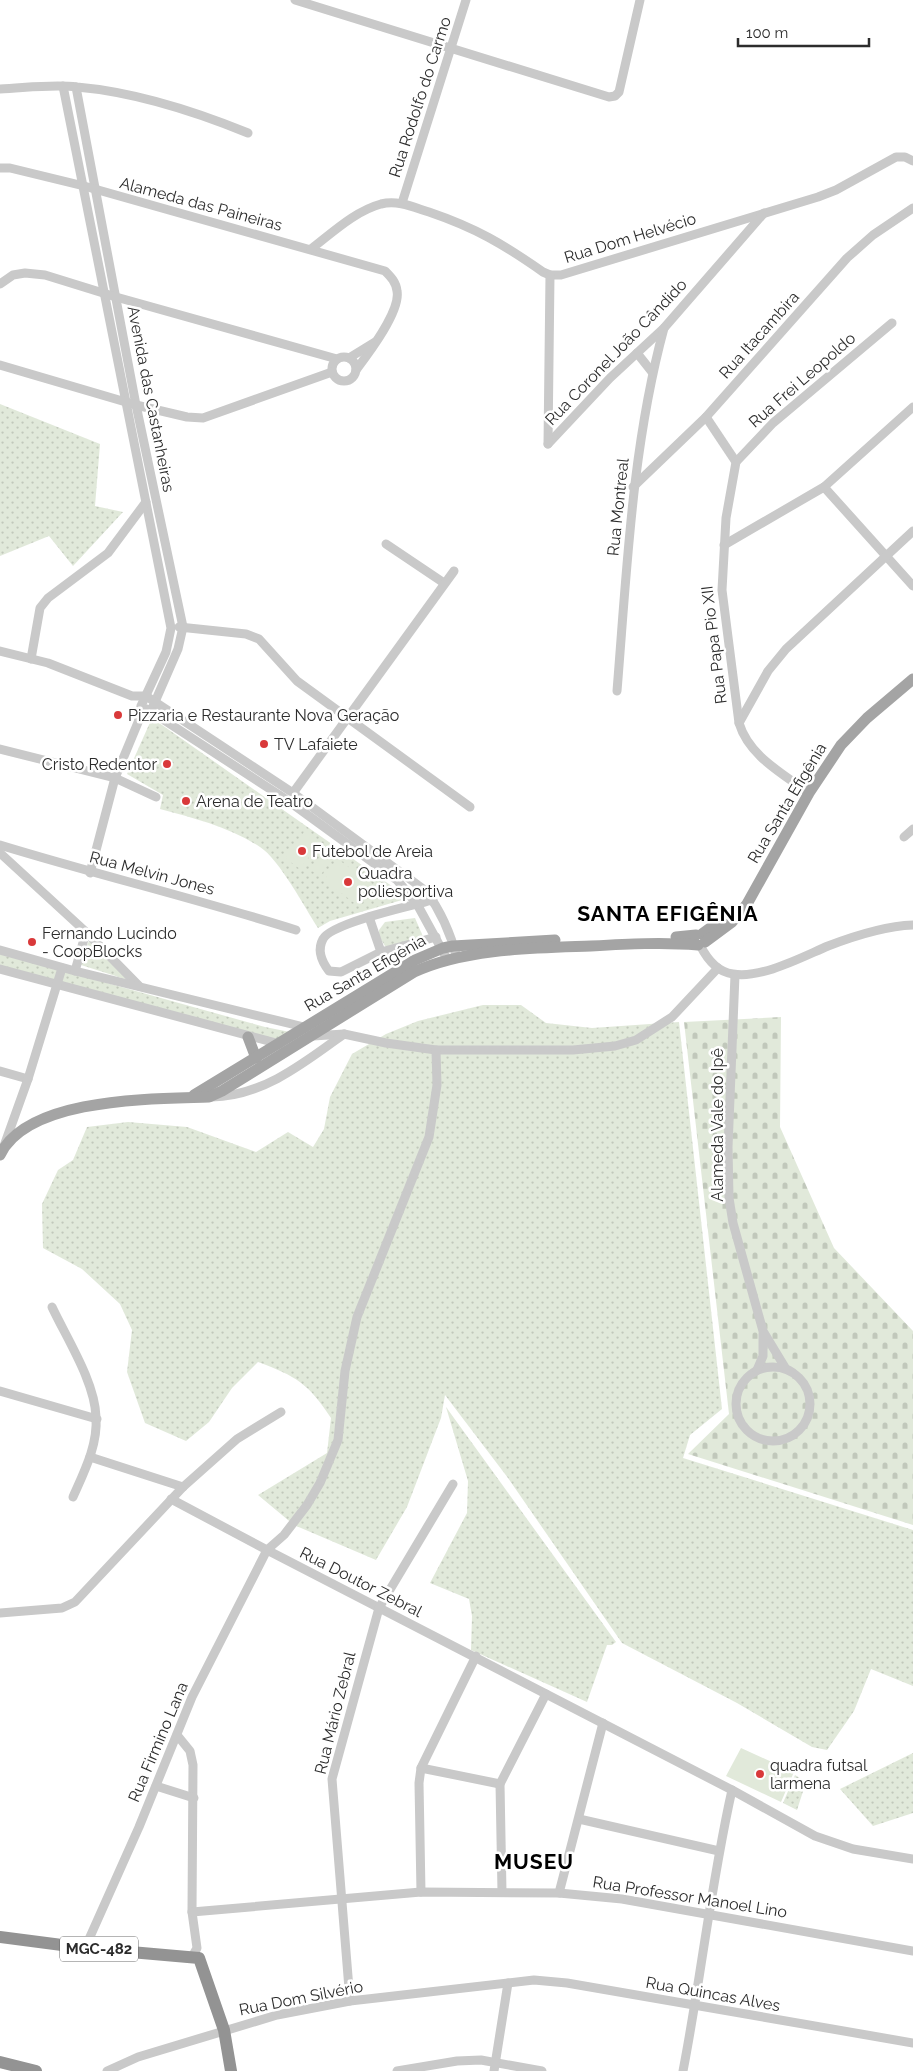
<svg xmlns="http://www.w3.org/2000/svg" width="913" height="2071" font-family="Raleway,sans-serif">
<defs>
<pattern id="cemetery-stones" width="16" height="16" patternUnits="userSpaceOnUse" patternTransform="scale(1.25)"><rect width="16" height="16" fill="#e1e9da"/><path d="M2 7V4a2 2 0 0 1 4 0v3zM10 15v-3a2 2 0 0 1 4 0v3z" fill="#c1c8bb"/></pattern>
<pattern id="park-dots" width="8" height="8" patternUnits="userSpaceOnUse" patternTransform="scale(1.25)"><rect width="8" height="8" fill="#e1e9da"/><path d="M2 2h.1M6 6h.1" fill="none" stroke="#c1c8bb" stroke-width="1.8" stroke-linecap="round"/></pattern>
</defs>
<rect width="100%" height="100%" fill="#fff"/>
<path fill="url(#cemetery-stones)" d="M781,1017l-1,110 54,121 79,83v194l-225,-71 41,-40 -45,-392z"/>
<g fill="url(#park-dots)">
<path d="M0,404l100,40 -5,62 28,6 -50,54 -24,-30 -49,20z"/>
<path d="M152,718l244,171 6,11 -72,21 -12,7c-13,-20 -39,-69 -58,-81 -30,-20 -67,-29 -100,-38l3,-14 -36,-21z"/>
<path d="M415,918l9,21 -29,7h-10l-6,-10v-6l6,-8z"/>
<path d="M89,941l39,39 -50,-16z"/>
<path d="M0,952l60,15 -4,13 -56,-13z"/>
<path d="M64,971l201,56 25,5 -11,8 -219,-56z"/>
<path d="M483,1005h38l25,18 46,5 87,-6 43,387 -32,26 -7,23 230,72v156l-42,-17 -17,42 -27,39 -15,-3 -75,-44 -115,-60 -114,-165 -63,-83 -4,23 -34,89 -31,53 -82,-35 -36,-30 69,-42 4,-35c-22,-34 -35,-42 -73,-56l-26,26 -23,34 -23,19 -41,-18 -18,-51 5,-42 -12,-26 -38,-35 -39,-21 -1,-44 16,-34 15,-10 14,-33 41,-5 59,5 69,25 32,-20 25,15 11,-18 6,-32 22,-43 34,-20 32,-13z"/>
<path d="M446,1407l170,235 -4,3h-5l-20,57 -116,-52 1,-34 -3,-17 -39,-16 37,-70 1,-32z"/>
<path d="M913,1753v60l-40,13 -33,-37z"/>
<path d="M795,1775l11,7 -9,28 -14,-7z"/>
</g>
<g fill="#e1e9da">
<path d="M304,832l15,12 -19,25 -15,-11z"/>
<path d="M324,855l7,5 -11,16 -8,-5z"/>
<path d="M339,860l33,24 -15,21 -33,-25z"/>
<path d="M741,1748l53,24 -13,30 -55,-26z"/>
</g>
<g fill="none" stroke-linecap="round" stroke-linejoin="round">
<g stroke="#c9c9c9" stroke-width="9">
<path d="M295,0l314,97 6,-1 4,-4 21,-92"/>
<path d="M63,86l108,542 -5,24 -25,54 -2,14 -24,58 -25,95"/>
<path d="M76,87l60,318 47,222 -5,22 -27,62 -12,9"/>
<path d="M0,89c25,-1 52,-5 77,-2 58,5 117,24 171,46"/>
<path d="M0,168h10l74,18 301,85c6,6 11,11 12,20 4,20 -29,63 -41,79"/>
<path d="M402,203l64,-203"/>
<path d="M311,249c21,-16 44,-38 70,-45 17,-4 32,3 48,8 47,16 74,32 114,60l7,3h11l257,-78 18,-7 60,-33h9l8,4"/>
<path d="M0,284l13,-9 12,-2 20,2 71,22 221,62"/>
<path d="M637,353l15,19"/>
<circle cx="344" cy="369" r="12"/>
<path d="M349,358l26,-16"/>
<path d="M0,365l136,40 51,12 16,1 129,-46"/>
<path d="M706,417l30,45"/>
<path d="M548,444l62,-66 54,-50 100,-115"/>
<path d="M548,444l2,-169"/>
<path d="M633,487l73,-70 141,-159 26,-23 40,-27"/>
<path d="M824,487l89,99"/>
<path d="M386,544l58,39"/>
<path d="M724,545l100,-58 89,-80"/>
<path d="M179,627l67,7 13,5 38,42 173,126"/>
<path d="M0,651l48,12 84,33h14l147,97 133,98c14,19 25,44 31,67"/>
<path d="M31,659l9,-51 8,-10 60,-45 38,-51"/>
<path d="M617,691c10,-122 15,-245 47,-363"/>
<path d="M147,709l140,91 110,80 20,24 30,55"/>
<path d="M739,723l29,-52 18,-22 127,-118"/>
<path d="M0,749l115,29 41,19"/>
<path d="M293,793l161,-222"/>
<path d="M809,793c-27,-20 -60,-37 -70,-70l-17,-133 4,-72 10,-56 37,-39 119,-100"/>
<path d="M904,837l9,-8"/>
<path d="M0,845c98,30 198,54 296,85"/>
<path d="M0,853l86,79 53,54"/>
<path d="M433,900c-20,5 -102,23 -110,39 -6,11 -1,23 6,32l12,1 40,-20 55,-15"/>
<path d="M369,917l12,35"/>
<path d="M700,945c7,14 17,27 33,29 28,5 69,-17 95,-28 26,-10 57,-20 85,-21"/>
<path d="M0,950l75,21 229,56"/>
<path d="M0,969l280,75"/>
<path d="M75,971l11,-39"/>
<path d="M735,975l-7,172 1,51 4,25 30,108 23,38"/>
<path d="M313,1036l31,-2 42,9 50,7h137l42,-4 21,-6 36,-23 46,-49"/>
<path d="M0,1071l28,8"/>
<path d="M212,1097c51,-1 92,-34 132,-63"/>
<path d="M4,1146l24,-67 34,-111"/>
<path d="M52,1307c15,32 43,75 44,110 2,28 -12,55 -23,80"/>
<circle cx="773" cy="1404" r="37"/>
<path d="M757,1370l6,-14v-22"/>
<path d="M0,1391l97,28"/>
<path d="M90,1457l93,30"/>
<path d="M171,1499l96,51 465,240 83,46 38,13 60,10"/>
<path d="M0,1613l62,-5 13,-6 108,-115 54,-48 44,-27"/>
<path d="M177,1735l13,16 3,14 -1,147 5,36 -5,9"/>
<path d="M421,1768l79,16"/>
<path d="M156,1786l38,12"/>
<path d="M579,1819l140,32"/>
<path d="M421,1892l-2,-109 2,-15 55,-112"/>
<path d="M502,1892l-2,-108 46,-90"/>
<path d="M559,1893l44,-170"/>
<path d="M192,1912l229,-20 138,1 63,6 291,52"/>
<path d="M85,1948l54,-121 53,-130 75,-147 17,-15 23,-30 13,-22 18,-43 7,-69 12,-54 72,-180 8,-52 -1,-35"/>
<path d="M350,2001l-18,-222 47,-171 74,-124"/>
<path d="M107,2071l31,-14 139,-42 73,-14 184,-21 33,3 346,60"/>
<path d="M397,2071l60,-10 24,-1 61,11"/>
<path d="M494,2071l14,-88"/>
<path d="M683,2071c18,-93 28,-188 49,-281"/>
</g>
<g stroke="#a4a4a4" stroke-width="11">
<path d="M702,934l33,-24"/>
<path d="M676,937l20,-2"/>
<path d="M705,942l27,-20 15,-18 62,-111 32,-48 26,-27 46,-39"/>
<path d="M248,1037l8,21"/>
<path d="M194,1095l221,-135 28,-12 10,-2 102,-6"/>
<path d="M0,1155c28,-58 154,-56 209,-58l13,-6 192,-119c52,-24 121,-24 177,-26 36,-2 72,-4 107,-1"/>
</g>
<g stroke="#939393" stroke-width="12">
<path d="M0,1937l85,11 114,10 25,72 7,41"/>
<path d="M0,2062l36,9"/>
</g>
</g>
<g fill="#d9393a" stroke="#fff" stroke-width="2">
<circle cx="118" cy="715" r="5"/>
<circle cx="264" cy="744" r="5"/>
<circle cx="167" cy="764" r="5"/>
<circle cx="186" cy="801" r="5"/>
<circle cx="302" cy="851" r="5"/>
<circle cx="348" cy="882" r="5"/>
<circle cx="32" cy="942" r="5"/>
<circle cx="760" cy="1774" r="5"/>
</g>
<g text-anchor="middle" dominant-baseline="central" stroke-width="5" stroke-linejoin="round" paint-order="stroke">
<rect fill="#fff" stroke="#6b6b6b" stroke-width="1" x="60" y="1936.5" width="78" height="25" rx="4"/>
<g font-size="15" font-weight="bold" fill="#2c2c2c">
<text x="99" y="1949">MGC-482</text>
</g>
<g font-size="16" fill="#2c2c2c" stroke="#fff">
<text transform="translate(420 97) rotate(-72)">Rua Rodolfo do Carmo</text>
<text transform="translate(201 204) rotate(15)">Alameda das Paineiras</text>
<text transform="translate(630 238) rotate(-17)">Rua Dom Helvécio</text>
<text transform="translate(759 335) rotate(-48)">Rua Itacambira</text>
<text transform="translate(616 352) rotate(-46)">Rua Coronel João Cândido</text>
<text transform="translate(802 380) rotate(-41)">Rua Frei Leopoldo</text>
<text transform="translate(151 399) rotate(79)">Avenida das Castanheiras</text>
<text transform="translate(618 507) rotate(-84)">Rua Montreal</text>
<text transform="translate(714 645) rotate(-97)">Rua Papa Pio XII</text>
<text transform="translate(787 803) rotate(-59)">Rua Santa Efigênia</text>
<text transform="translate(152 873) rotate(15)">Rua Melvin Jones</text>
<text transform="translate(365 973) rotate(-30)">Rua Santa Efigênia</text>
<text transform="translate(717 1125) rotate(-90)">Alameda Vale do Ipê</text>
<text transform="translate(361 1582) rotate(27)">Rua Doutor Zebral</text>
<text transform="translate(335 1713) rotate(-76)">Rua Mário Zebral</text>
<text transform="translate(158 1742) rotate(-67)">Rua Firmino Lana</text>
<text transform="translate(690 1897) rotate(9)">Rua Professor Manoel Lino</text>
<text transform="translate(713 1994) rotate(10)">Rua Quincas Alves</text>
<text transform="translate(301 1998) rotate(-11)">Rua Dom Silvério</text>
</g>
<g font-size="16" fill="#2c2c2c" stroke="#fff" text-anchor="start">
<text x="128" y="715">Pizzaria e Restaurante Nova Geração</text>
<text x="274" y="744">TV Lafaiete</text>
<text x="157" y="764" text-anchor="end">Cristo Redentor</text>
<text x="196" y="801">Arena de Teatro</text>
<text x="312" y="851">Futebol de Areia</text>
<text x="358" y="873">Quadra<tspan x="358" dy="18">poliesportiva</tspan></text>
<text x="42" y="933">Fernando Lucindo<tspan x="42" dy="18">- CoopBlocks</tspan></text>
<text x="770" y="1765">quadra futsal<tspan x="770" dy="18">larmena</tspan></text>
</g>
<g font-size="21" font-weight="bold" letter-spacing="1" fill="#000" stroke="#fff">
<text x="668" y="913">SANTA EFIGÊNIA</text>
<text x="534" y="1861">MUSEU</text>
</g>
</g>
<path d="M738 38v8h131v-8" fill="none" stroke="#2c2c2c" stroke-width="2.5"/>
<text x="746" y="38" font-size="15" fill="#2c2c2c" stroke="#ffffff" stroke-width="4" paint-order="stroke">100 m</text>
</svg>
